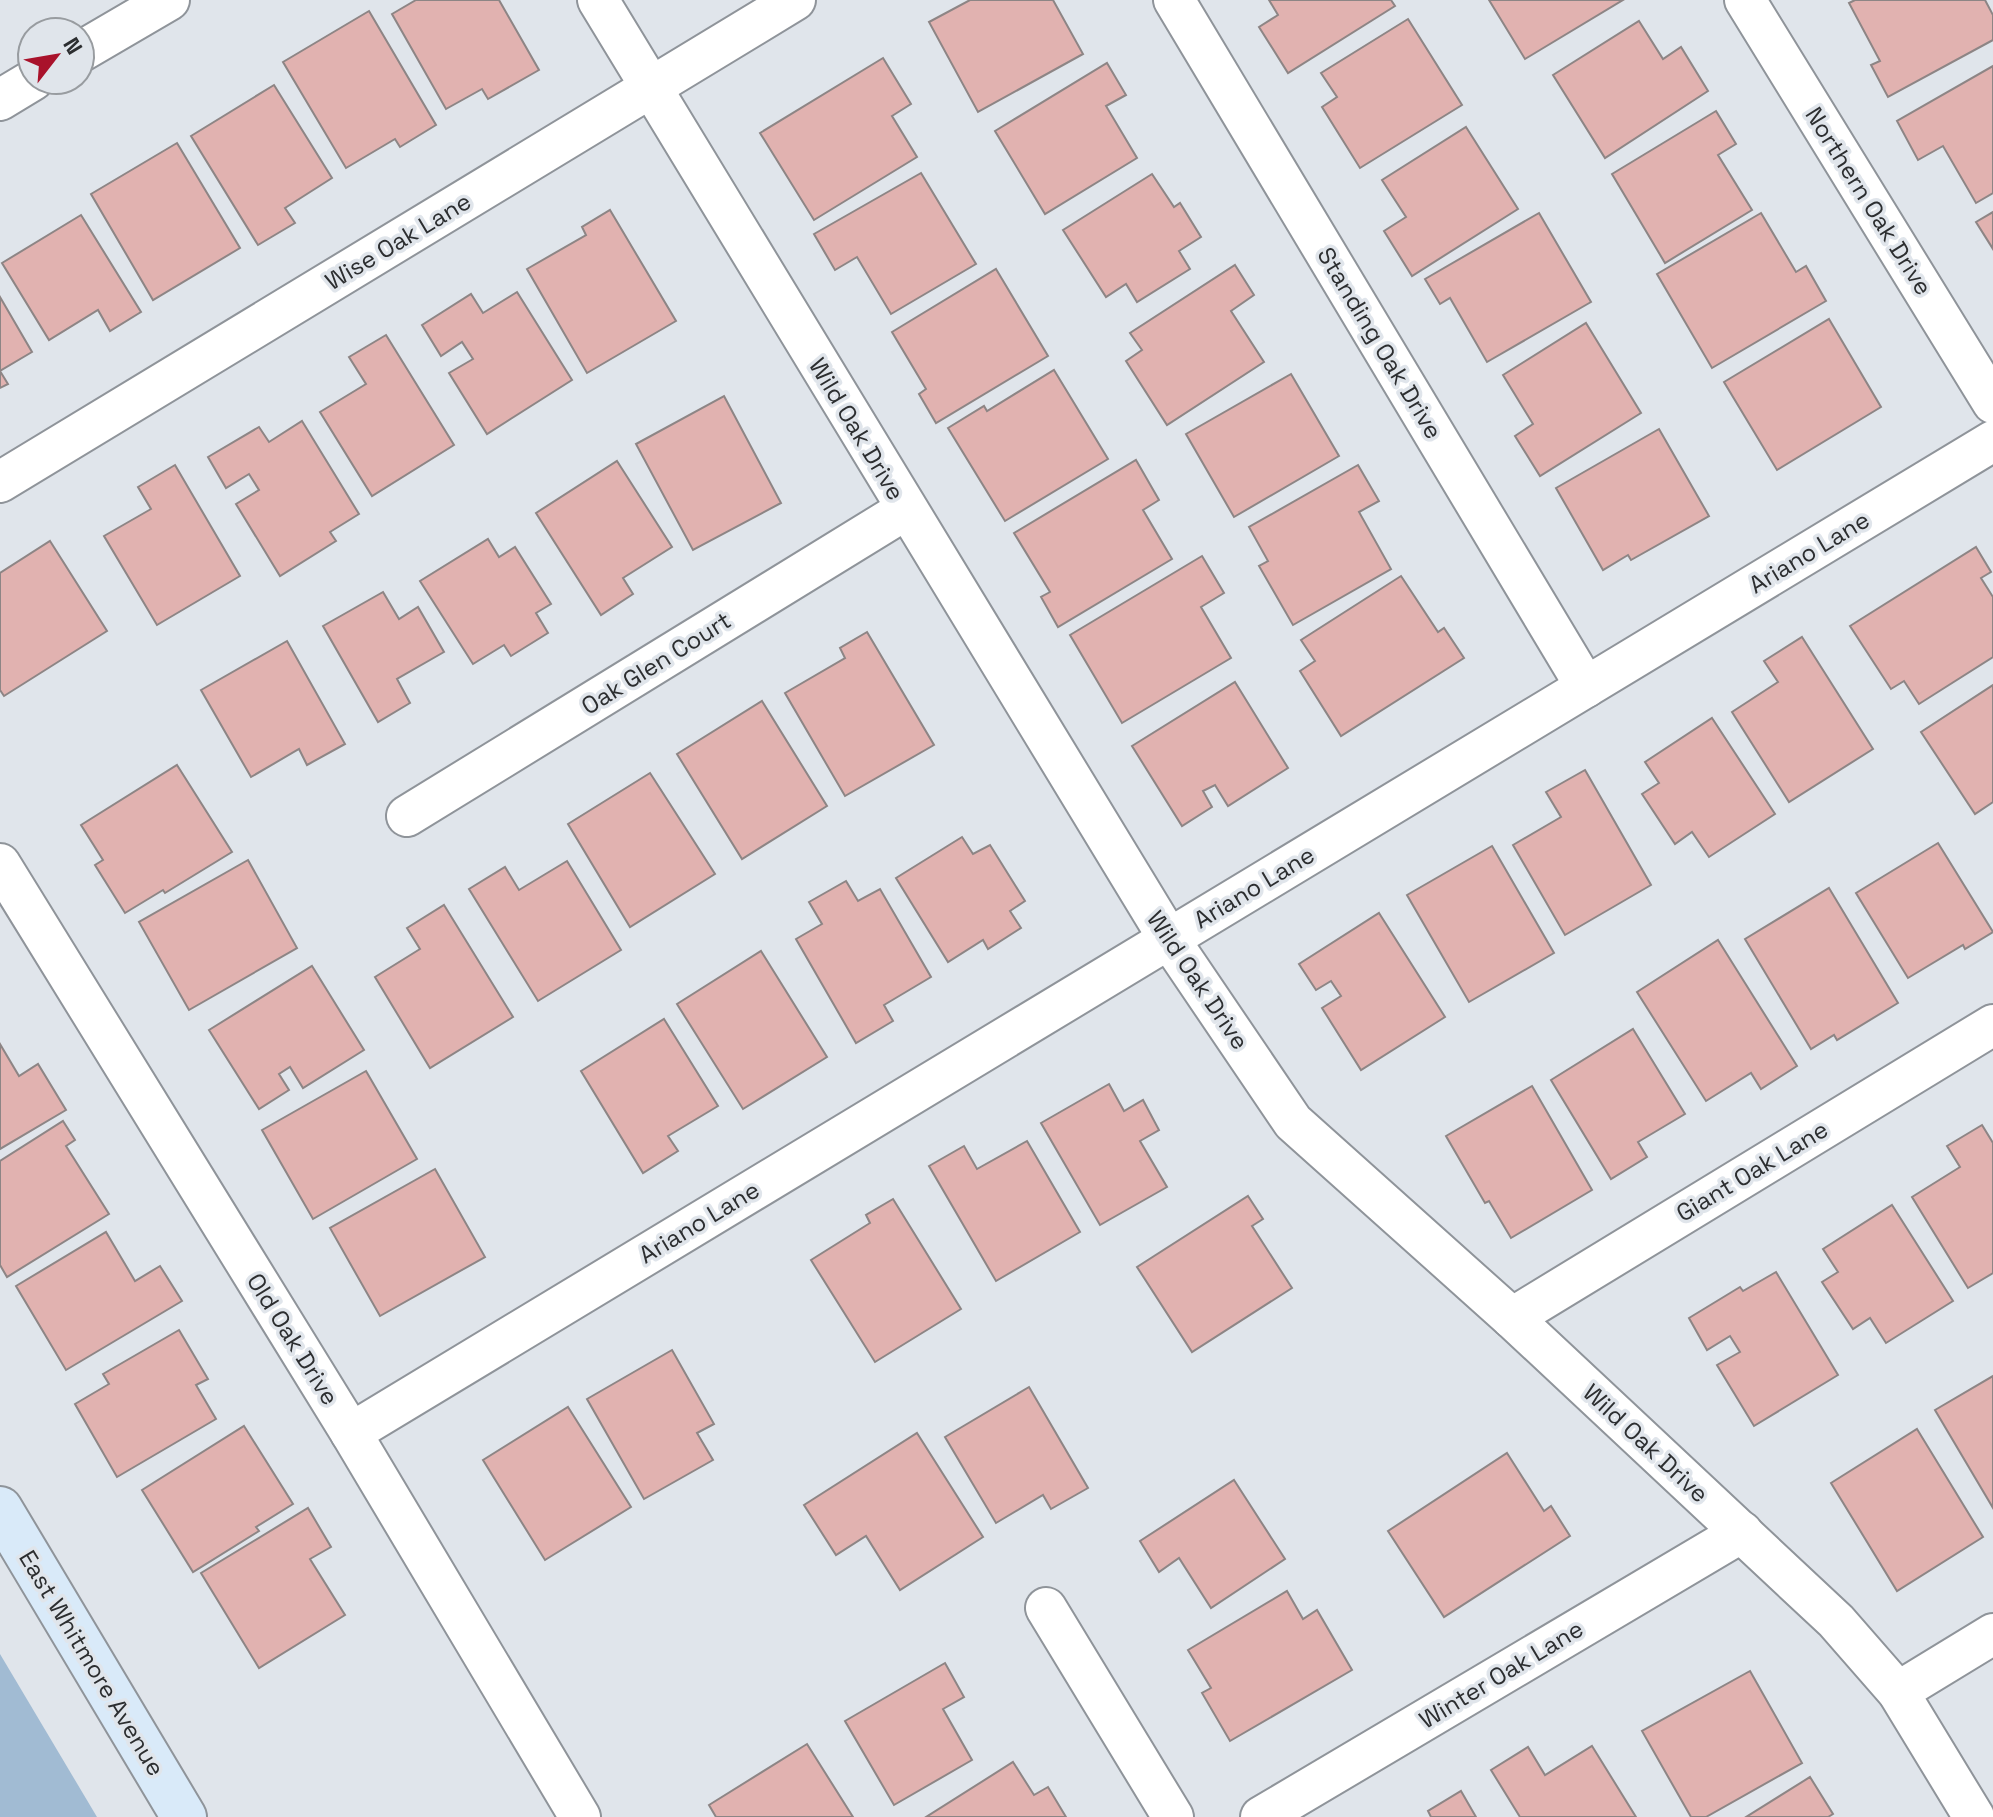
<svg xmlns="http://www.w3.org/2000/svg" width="1993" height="1817" font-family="'Space Grotesk',sans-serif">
<rect width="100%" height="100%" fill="#e0e5eb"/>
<path fill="#a1bbd3" d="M0,1654l97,163h-97z"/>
<g fill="#e1b2b0" stroke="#8d8585" stroke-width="2">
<path d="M416,0h83l40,70 -51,29 -6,-10 -36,20 -54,-95z"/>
<path d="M970,0h83l30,54 -105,58 -49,-90z"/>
<path d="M1269,0h122l4,6 -107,67 -29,-46 19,-12z"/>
<path d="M1489,0h134l-98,59z"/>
<path d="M1855,0h130l8,15v25l-105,57 -17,-32 9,-4 -31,-58z"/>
<path d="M369,11l67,114 -36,22 -5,-8 -49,29 -63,-106z"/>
<path d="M1408,19l54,86 -102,63 -38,-61 15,-10 -16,-24z"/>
<path d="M1639,21l24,38 18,-12 27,44 -103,67 -52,-83z"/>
<path d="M883,58l28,46 -19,12 25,41 -103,63 -54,-87z"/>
<path d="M1107,63l19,32 -20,11 31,52 -92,56 -50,-83z"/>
<path d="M1993,66v127l-17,10 -33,-57 -25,14 -21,-39z"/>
<path d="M274,85l58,93 -47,30 10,15 -37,22 -67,-109z"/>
<path d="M1716,111l20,33 -18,11 34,55 -87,53 -53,-89z"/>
<path d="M1466,127l52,82 -106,67 -28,-45 22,-14 -24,-37z"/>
<path d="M177,143l63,105 -87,52 -62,-106z"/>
<path d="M921,173l55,91 -85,50 -34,-57 -22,13 -21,-36z"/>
<path d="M1152,174l22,33 6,-4 21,34 -22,14 11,18 -53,33 -11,-18 -20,13 -43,-67z"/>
<path d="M610,210l66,111 -89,52 -60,-104 59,-34 -4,-8z"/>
<path d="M1993,212v37l-17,-27z"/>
<path d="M1539,213l52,89 -104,60 -37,-64 -10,6 -15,-25z"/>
<path d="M1761,213l35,59 10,-6 20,35 -114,67 -55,-94z"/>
<path d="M81,215l60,97 -31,19 -12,-21 -49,30 -47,-77z"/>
<path d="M1235,265l19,30 -23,16 33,51 -97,63 -41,-64 16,-11 -12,-17z"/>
<path d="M996,269l52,87 -112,67 -17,-29 7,-5 -34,-57z"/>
<path d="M517,292l55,88 -85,54 -38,-61 24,-14 -11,-17 -21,14 -19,-31 49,-31 12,19z"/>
<path d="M0,297l32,55 -32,19 8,13 -8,4z"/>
<path d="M1829,319l52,88 -104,63 -53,-88z"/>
<path d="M1586,323l55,90 -101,63 -25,-40 18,-12 -30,-49z"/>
<path d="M386,335l68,110 -82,51 -52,-84 46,-28 -17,-27z"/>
<path d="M1054,370l54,89 -103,62 -57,-93 36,-22 3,5z"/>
<path d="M1291,374l48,82 -105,61 -48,-83z"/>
<path d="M724,396l57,107 -88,47 -57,-106z"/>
<path d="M302,421l57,93 -29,18 6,9 -56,35 -44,-72 23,-14 -10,-16 -23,14 -18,-31 51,-30 10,15z"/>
<path d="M1659,429l50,87 -78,44 -3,-5 -25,15 -47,-82z"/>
<path d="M1136,460l23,40 -16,10 29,49 -114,68 -17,-30 9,-5 -36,-59z"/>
<path d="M617,461l55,86 -49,31 10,16 -32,21 -65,-102z"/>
<path d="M175,465l65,111 -83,49 -53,-89 47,-27 -13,-22z"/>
<path d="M1358,465l21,36 -20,11 32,57 -98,56 -34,-59 9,-5 -19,-34z"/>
<path d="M488,539l11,18 16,-10 36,57 -15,9 12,20 -37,23 -7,-11 -31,19 -53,-83z"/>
<path d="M50,541l57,90 -103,65 -4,-6v-117z"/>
<path d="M1976,547l15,25 -10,6 12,19v60l-74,47 -15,-23 -13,8 -41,-63z"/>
<path d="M1202,556l22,37 -23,14 30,51 -109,65 -52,-88z"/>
<path d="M1401,576l37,56 6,-4 20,30 -123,78 -41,-65 15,-10 -14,-21z"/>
<path d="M383,592l16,27 19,-12 26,45 -47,27 13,24 -32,19 -55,-96z"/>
<path d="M867,632l67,113 -89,51 -60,-103 60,-35 -5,-10z"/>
<path d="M1802,637l71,112 -84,53 -57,-90 46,-30 -14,-21z"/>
<path d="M287,641l58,103 -38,21 -8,-16 -48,28 -50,-87z"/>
<path d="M1235,682l53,86 -60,38 -13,-21 -12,6 9,16 -30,19 -50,-80z"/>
<path d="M1993,685v117l-18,12 -54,-82z"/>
<path d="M762,701l65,105 -85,53 -65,-105z"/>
<path d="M1712,718l63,96 -66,43 -17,-25 -17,12 -33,-50 17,-11 -14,-21z"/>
<path d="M177,765l55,87 -67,41 -2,-3 -38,23 -30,-48 8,-5 -22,-35z"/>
<path d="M1585,770l66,115 -86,50 -52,-90 48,-28 -15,-25z"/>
<path d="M650,773l65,101 -85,53 -62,-103z"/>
<path d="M962,837l11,17 17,-9 35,56 -15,10 11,17 -33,21 -5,-9 -35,22 -52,-84z"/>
<path d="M1938,843l55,89 -28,17 -2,-4 -55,33 -52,-85z"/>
<path d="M1492,846l62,107 -85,49 -62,-107z"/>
<path d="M248,860l49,88 -108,62 -50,-88z"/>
<path d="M567,861l54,89 -83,51 -69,-112 36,-22 14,23z"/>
<path d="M846,881l12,20 22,-12 51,88 -47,28 9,16 -37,22 -60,-104 26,-15 -13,-22z"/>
<path d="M1829,888l69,115 -61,37 -3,-5 -23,14 -66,-110z"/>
<path d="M444,905l69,112 -83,51 -55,-91 45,-28 -13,-21z"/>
<path d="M1379,913l66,104 -84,53 -39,-62 19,-12 -10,-15 -15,9 -17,-26z"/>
<path d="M1718,940l79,126 -36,23 -10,-16 -45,28 -69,-109z"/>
<path d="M761,951l66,106 -84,52 -66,-105z"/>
<path d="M312,966l52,84 -61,38 -13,-21 -11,7 10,16 -30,19 -50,-79z"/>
<path d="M664,1019l54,87 -50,30 10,15 -35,22 -62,-102z"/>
<path d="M1633,1029l52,85 -47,28 9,15 -36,22 -60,-99z"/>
<path d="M0,1044l19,32 19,-12 28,46 -66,39z"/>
<path d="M366,1071l51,88 -104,60 -51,-89z"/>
<path d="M1109,1084l15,27 19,-11 16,30 -19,11 27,46 -67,38 -59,-102z"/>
<path d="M1532,1086l60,104 -81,48 -22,-37 -4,2 -39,-67z"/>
<path d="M63,1121l12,19 -9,6 43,68 -102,63 -7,-12v-104z"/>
<path d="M1982,1125l11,18v130l-25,15 -56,-91 48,-30 -13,-21z"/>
<path d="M1027,1141l53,91 -84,49 -67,-115 35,-20 13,23z"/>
<path d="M435,1169l50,88 -105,59 -50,-88z"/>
<path d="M1248,1196l15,23 -11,7 40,62 -100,64 -55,-85z"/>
<path d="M893,1199l68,110 -86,53 -64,-102 59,-37 -4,-8z"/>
<path d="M1892,1205l61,96 -67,42 -16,-25 -17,11 -31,-47 16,-10 -15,-23z"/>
<path d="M106,1232l29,49 25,-15 22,35 -116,69 -50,-84z"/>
<path d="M1776,1272l62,103 -84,51 -37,-61 23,-13 -10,-16 -23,14 -18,-32 51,-31 3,4z"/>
<path d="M179,1330l29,49 -12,6 20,34 -99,58 -42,-73 34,-20 -6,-10z"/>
<path d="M672,1350l42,74 -17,9 16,27 -69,39 -57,-100z"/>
<path d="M1993,1376v132l-58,-98z"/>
<path d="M1029,1387l59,101 -37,21 -8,-14 -47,28 -51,-86z"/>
<path d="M568,1407l63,100 -86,53 -62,-100z"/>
<path d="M244,1426l49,78 -37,23 3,4 -66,41 -51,-82z"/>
<path d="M1917,1429l66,108 -86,54 -66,-108z"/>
<path d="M917,1433l66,104 -83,53 -34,-54 -30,19 -32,-50z"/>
<path d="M1507,1453l37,58 7,-5 19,30 -126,81 -56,-86z"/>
<path d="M1234,1480l51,79 -74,49 -32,-50 -20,14 -19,-31z"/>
<path d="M308,1508l23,39 -21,12 35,56 -86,53 -58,-95z"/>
<path d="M1287,1591l16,28 14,-9 35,60 -122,71 -28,-48 9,-5 -23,-38z"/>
<path d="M945,1663l19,34 -21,12 29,51 -78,45 -49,-84z"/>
<path d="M1750,1671l52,92 -96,54h-15l-49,-86z"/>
<path d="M807,1744l46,73h-137l-7,-12z"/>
<path d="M1592,1746l44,71h-116l-29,-47 37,-23 17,28z"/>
<path d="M1013,1762l21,33 14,-8 18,30h-140z"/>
<path d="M1810,1777l23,37 -5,3h-82z"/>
<path d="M1461,1791l15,26h-45l-3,-6z"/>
</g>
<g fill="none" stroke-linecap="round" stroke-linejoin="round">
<defs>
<g id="street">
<path d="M598,0l571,939 124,183 219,196 324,303 62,71 76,125"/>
<path d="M1174,0l412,687"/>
<path d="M1745,0l248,403"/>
<path d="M80,52l89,-52"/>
<path d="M0,100l33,-20"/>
<path d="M0,482l795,-482"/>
<path d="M407,816l498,-306"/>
<path d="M0,864l351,569 229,384"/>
<path d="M1512,1318l481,-293"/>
<path d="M351,1433l1642,-992"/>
<path d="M1046,1608l127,209"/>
<path d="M1898,1692l95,-58"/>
<path d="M1261,1817l481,-285"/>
</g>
<path id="secondary" d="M0,1509l184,308"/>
</defs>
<use href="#street" stroke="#8f949a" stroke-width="44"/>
<use href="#secondary" stroke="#8f949a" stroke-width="48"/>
<use href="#street" stroke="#fff" stroke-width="40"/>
<use href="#secondary" stroke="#d9eaf9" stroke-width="44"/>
</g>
<g text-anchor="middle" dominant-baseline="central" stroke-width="7" stroke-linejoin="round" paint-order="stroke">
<g font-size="24" fill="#2c2e30" stroke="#e0e5eb">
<text transform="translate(1869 201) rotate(58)">Northern Oak Drive</text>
<text transform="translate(398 241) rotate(-31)">Wise Oak Lane</text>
<text transform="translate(1380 343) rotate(59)">Standing Oak Drive</text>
<text transform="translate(857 429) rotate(59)">Wild Oak Drive</text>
<text transform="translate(1809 552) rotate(-31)">Ariano Lane</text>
<text transform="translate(656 663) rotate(-32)">Oak Glen Court</text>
<text transform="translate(1254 887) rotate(-31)">Ariano Lane</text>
<text transform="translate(1198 980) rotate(56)">Wild Oak Drive</text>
<text transform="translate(1752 1171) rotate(-31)">Giant Oak Lane</text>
<text transform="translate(699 1222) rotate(-31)">Ariano Lane</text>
<text transform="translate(293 1339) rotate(58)">Old Oak Drive</text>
<text transform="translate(1646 1443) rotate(43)">Wild Oak Drive</text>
<text transform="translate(92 1663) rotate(59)">East Whitmore Avenue</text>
<text transform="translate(1501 1674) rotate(-31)">Winter Oak Lane</text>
</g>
</g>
<g transform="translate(56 56) rotate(59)"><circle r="38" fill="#e0e5eb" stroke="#989ca0" stroke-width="2"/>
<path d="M0-6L14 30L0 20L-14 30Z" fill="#a9122b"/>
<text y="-12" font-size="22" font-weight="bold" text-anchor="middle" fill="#2c2e30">N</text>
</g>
</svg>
